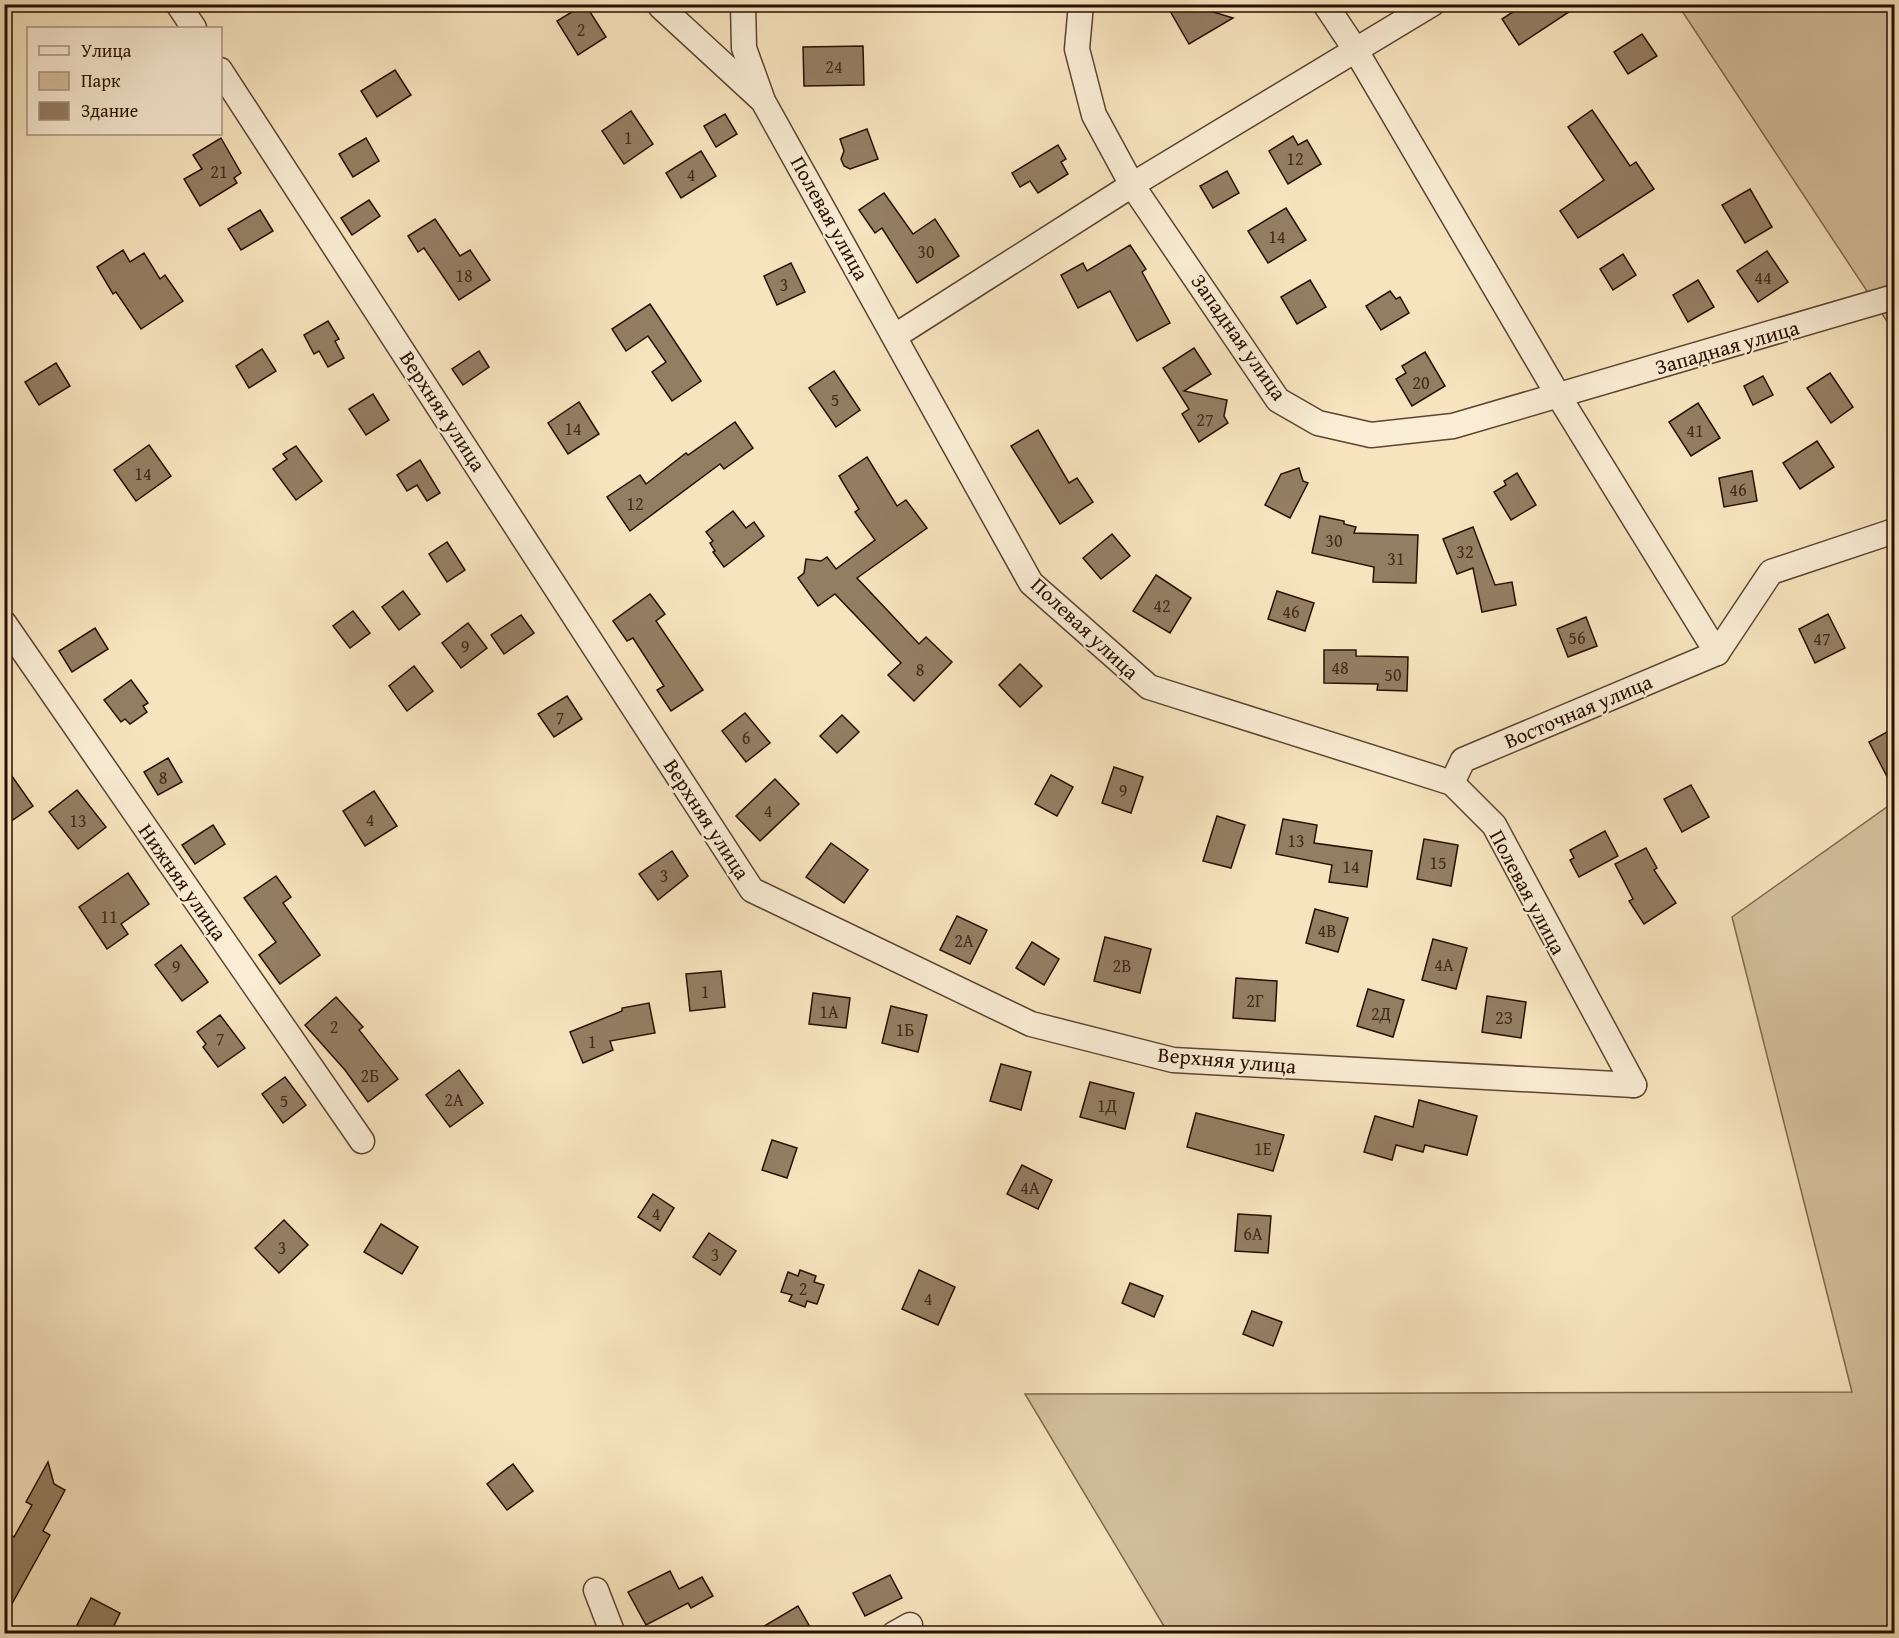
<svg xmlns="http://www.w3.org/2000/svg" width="1899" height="1638" font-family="'Gentium Book Plus',serif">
<rect width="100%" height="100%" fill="#f7e4be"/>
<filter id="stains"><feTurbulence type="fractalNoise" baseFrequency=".00333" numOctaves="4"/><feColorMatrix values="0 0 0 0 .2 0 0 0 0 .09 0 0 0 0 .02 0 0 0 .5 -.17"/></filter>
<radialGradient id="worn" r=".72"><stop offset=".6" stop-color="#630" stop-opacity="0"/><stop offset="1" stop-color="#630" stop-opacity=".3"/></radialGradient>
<g fill="#d4c09e" stroke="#7e684f" stroke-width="1.5">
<path d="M1678,5h216v327z"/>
<path d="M1894,802v831h-726l-143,-239 827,-2 -120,-475z"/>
</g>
<g fill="#947e63" stroke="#280f00" stroke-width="1.5">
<path d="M585,4l21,33 -28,18 -21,-34z"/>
<path d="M1181,4h30l-1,7 23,7 -44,26 -19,-33z"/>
<path d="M1525,4h56l-62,41 -17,-26z"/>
<path d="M1642,34l15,22 -29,18 -14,-22z"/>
<path d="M863,46l1,39 -60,1 -1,-39z"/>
<path d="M395,70l16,25 -34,22 -16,-26z"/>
<path d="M1592,110l38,56 6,-4 18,27 -76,49 -18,-27 44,-31 -36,-53z"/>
<path d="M631,111l22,33 -29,20 -22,-33z"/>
<path d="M725,114l12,20 -21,13 -12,-21z"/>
<path d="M867,129l11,30 -28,10 -6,-3 -3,-7 3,-8 -4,-12z"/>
<path d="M1293,136l5,9 9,-5 14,24 -33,20 -19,-33z"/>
<path d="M221,138l20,35 -7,5 3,5 -37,23 -16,-27 18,-10 -9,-14z"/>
<path d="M366,138l13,23 -26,16 -14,-23z"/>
<path d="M1058,145l8,14 -5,3 7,12 -30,19 -8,-12 -10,6 -8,-14z"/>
<path d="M701,151l15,25 -35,22 -15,-25z"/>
<path d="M1227,171l12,22 -26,15 -13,-22z"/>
<path d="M1750,189l22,38 -27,16 -23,-38z"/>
<path d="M884,193l29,41 22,-15 24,37 -42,27 -35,-55 -7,5 -16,-23z"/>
<path d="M369,200l11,16 -28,19 -11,-17z"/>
<path d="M1286,208l20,32 -38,23 -20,-32z"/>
<path d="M260,210l13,21 -32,19 -13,-21z"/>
<path d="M435,219l25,37 10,-6 20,30 -31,20 -35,-52 -6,4 -10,-16z"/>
<path d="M1130,245l16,24 -4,3 28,51 -33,18 -27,-50 -32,17 -17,-33 22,-12 4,8z"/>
<path d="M123,250l7,12 14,-9 16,26 5,-4 18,26 -42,28 -25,-37 -3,2 -16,-27z"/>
<path d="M1767,251l21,31 -30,20 -21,-31z"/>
<path d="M1623,254l13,21 -23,15 -13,-21z"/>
<path d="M791,263l14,29 -28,13 -13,-29z"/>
<path d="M1310,280l16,27 -29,17 -16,-27z"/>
<path d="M1698,280l16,27 -26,15 -15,-27z"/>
<path d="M1390,291l6,8 4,-2 9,16 -28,17 -15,-24z"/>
<path d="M650,304l51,77 -29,20 -20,-29 14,-10 -18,-26 -22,15 -14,-22z"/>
<path d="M328,321l11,18 -4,2 9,17 -16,9 -9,-16 -5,3 -10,-19z"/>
<path d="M1194,348l17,26 -27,17 43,9 -3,16 4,7 -29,19 -17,-28 7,-5 -26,-41z"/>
<path d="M262,349l14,22 -27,17 -13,-22z"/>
<path d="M479,351l10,16 -26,18 -11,-16z"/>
<path d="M1425,352l20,34 -33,20 -16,-27 10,-6 -4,-7z"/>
<path d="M56,363l14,23 -31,19 -14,-23z"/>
<path d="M834,371l26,39 -24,17 -27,-39z"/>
<path d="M1830,373l23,34 -22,16 -24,-35z"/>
<path d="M1763,376l10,19 -20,10 -9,-19z"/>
<path d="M373,394l16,26 -23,15 -17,-26z"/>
<path d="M579,402l20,32 -31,20 -20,-31z"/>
<path d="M1698,403l22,35 -29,18 -22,-34z"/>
<path d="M735,422l18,26 -29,21 -4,-5 -90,67 -23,-34 33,-22 6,9 40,-31 2,2z"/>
<path d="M1038,430l31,53 8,-5 16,24 -33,22 -49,-78z"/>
<path d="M1817,441l17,26 -34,22 -17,-26z"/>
<path d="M149,445l22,31 -35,25 -22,-31z"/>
<path d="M296,446l26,35 -26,19 -23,-31 14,-10 -4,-5z"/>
<path d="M867,457l30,49 9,-6 21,28 -70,50 62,66 7,-7 26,25 -38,39 -26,-26 13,-12 -66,-69 -17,12 -20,-28 6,-5 2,-14 15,2 6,-4 9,12 39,-29 -20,-28 4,-3 -20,-33z"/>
<path d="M420,460l20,33 -13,8 -10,-16 -10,6 -10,-16z"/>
<path d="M1299,468l4,13 5,2 -18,35 -25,-13 16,-31z"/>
<path d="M1752,471l5,30 -33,6 -5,-29z"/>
<path d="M1517,473l19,32 -25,15 -17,-28 12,-7 -2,-4z"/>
<path d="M733,511l13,17 8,-6 10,14 -40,31 -11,-15 2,-1 -5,-8 3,-2 -7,-9z"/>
<path d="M1320,516l24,5v3l12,3 -2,6 64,2 -2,48 -43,-1 1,-15 -62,-14z"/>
<path d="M1473,527l22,58 17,-3 4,23 -34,7 -9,-44 -16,6 -14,-35z"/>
<path d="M1112,534l18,22 -29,23 -18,-21z"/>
<path d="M447,542l18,28 -18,12 -18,-28z"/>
<path d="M1156,575l35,23 -21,35 -37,-22z"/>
<path d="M403,591l17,23 -21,16 -17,-23z"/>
<path d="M1277,591l37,12 -9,28 -37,-12z"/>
<path d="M650,594l15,20 -9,7 47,69 -32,21 -14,-21 7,-4 -31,-48 -6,3 -14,-20z"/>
<path d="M353,611l17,22 -20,15 -17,-22z"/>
<path d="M1828,614l17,34 -30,15 -16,-34z"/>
<path d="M521,615l13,18 -30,21 -13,-19z"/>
<path d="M1586,617l11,29 -29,11 -11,-28z"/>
<path d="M468,623l19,25 -26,20 -19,-25z"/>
<path d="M95,628l13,21 -36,23 -13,-21z"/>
<path d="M1324,650h32v6l52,1 -1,34 -30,-1 1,-6 -54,-1z"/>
<path d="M1020,664l22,22 -22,21 -21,-22z"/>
<path d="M414,666l19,25 -26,20 -18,-25z"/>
<path d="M131,680l17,23 -5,3 4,6 -17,12 -5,-5 -4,3 -17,-22z"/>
<path d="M567,696l15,23 -28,18 -16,-23z"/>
<path d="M745,713l25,30 -24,19 -24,-31z"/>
<path d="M842,715l17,17 -22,21 -17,-17z"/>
<path d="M1894,728v62l-25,-48z"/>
<path d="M168,758l14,24 -24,13 -14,-23z"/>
<path d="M4,765l29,41 -29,20z"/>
<path d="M1114,767l29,10 -12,36 -29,-10z"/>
<path d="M1051,775l22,12 -16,29 -22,-12z"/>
<path d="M775,779l24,25 -39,37 -24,-25z"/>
<path d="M1691,785l18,32 -27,15 -18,-33z"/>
<path d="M77,790l29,37 -28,22 -29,-37z"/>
<path d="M374,791l23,35 -32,20 -22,-35z"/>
<path d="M1217,816l28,9 -14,43 -28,-7z"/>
<path d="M1283,819l34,6 -3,18 58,8 -5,36 -38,-5 3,-17 -56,-11z"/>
<path d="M213,825l12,19 -30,20 -13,-19z"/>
<path d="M1605,831l13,25 -39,21 -9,-17 4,-2 -4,-8z"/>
<path d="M1424,839l34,6 -7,41 -34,-7z"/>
<path d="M831,843l37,27 -24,33 -38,-26z"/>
<path d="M1646,848l11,20 -3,2 22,33 -32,21 -15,-23 4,-2 -18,-35z"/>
<path d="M672,851l16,25 -30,24 -19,-26z"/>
<path d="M128,873l21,31 -28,20 7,10 -21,15 -28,-42z"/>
<path d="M276,876l15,21 -8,6 37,52 -40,29 -21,-29 17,-13 -32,-44z"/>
<path d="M1315,909l33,9 -10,34 -32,-9z"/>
<path d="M957,916l30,14 -17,34 -30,-14z"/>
<path d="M1105,937l46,12 -11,44 -46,-12z"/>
<path d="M1433,939l34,9 -11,41 -34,-9z"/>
<path d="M1032,942l27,17 -15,26 -28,-17z"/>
<path d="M181,945l27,37 -26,19 -27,-36z"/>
<path d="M721,971l4,36 -35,4 -4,-37z"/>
<path d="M1236,978l41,3 -2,40 -42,-3z"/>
<path d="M1368,989l36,11 -11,37 -36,-11z"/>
<path d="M813,993l37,5 -4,30 -37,-4z"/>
<path d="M1487,996l39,6 -5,36 -39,-6z"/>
<path d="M336,997l27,30 -4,3 39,49 -30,23 -23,-32 -40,-45z"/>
<path d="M649,1003l6,30 -45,8 3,9 -30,13 -13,-31 52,-21v-3z"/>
<path d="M891,1006l36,9 -9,37 -36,-9z"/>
<path d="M220,1015l25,33 -27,19 -15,-20 3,-3 -9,-12z"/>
<path d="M1001,1064l30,8 -10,38 -31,-9z"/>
<path d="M459,1070l24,33 -33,24 -24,-32z"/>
<path d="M285,1077l21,28 -23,18 -21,-29z"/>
<path d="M1090,1082l44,11 -9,36 -45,-12z"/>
<path d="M1419,1100l58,16 -10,39 -42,-10 -2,7 -27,-7 -4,15 -28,-8 11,-36 38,11z"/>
<path d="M1196,1113l88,22 -11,36 -86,-24z"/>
<path d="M772,1140l25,8 -10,30 -25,-8z"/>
<path d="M1022,1165l30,15 -14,29 -31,-15z"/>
<path d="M653,1194l21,14 -14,23 -22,-14z"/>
<path d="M1238,1214l33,2 -3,37 -33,-2z"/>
<path d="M284,1220l24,25 -29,28 -24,-25z"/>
<path d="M381,1224l37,23 -16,27 -38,-22z"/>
<path d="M709,1233l27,18 -16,24 -27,-18z"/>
<path d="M800,1270l16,6 -2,6 10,3 -7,19 -10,-3 -2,6 -16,-6 3,-6 -11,-3 7,-20 10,4z"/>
<path d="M919,1270l36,17 -17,38 -36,-16z"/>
<path d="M1130,1283l33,13 -9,21 -32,-14z"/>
<path d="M1252,1311l30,11 -9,24 -30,-12z"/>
<path d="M48,1462l6,22 11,6 -22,41 7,4 -46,83v-87l10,6 18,-32 -6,-3z"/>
<path d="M513,1464l20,27 -26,19 -20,-26z"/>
<path d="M670,1571l9,18 23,-12 11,19 -22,12 -3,-5 -42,22 -18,-33z"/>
<path d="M890,1575l12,23 -37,18 -12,-23z"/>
<path d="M91,1598l29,15 -10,21h-17l-16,-9z"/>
<path d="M798,1606l16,28h-63z"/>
</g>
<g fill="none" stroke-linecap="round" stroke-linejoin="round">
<defs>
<g id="minor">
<path d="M178,4l16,24"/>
<path d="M743,4l1,44 18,50"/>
<path d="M1081,4l-4,45 17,66 38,70 146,215 40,23 53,12 82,-9 441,-129"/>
<path d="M1325,4l30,45 203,346 159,258"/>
<path d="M661,7l102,94 268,482 118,104 303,96 42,42 140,260"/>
<path d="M220,70l532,820 279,134 142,36 461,25"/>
<path d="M895,336l237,-151 300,-181"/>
<path d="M4,623l358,518"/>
<path d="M1717,653l54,-81 123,-41"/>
<path d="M1452,783l11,-23 254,-107"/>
<path d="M596,1590l17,44"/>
<path d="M894,1634l16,-9"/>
</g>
</defs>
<use href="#minor" stroke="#5c4430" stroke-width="27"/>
<use href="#minor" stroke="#faedd5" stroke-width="24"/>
</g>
<g text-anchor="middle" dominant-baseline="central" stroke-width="4.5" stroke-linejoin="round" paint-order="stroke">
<g font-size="18" fill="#432b19">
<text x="581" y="29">2</text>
<text x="834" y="66">24</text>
<text x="628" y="137">1</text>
<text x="1295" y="158">12</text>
<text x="219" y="171">21</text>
<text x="691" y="174">4</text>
<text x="1277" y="236">14</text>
<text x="926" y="251">30</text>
<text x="464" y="275">18</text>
<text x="1763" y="277">44</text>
<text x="784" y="284">3</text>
<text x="1421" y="382">20</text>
<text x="835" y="399">5</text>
<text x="1205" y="419">27</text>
<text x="573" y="428">14</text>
<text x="1695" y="430">41</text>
<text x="143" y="473">14</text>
<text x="1738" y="489">46</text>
<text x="635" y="503">12</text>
<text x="1334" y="540">30</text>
<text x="1465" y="551">32</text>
<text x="1396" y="558">31</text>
<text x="1162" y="605">42</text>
<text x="1291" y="611">46</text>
<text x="1577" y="637">56</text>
<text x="1822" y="638">47</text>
<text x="465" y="646">9</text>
<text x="1340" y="667">48</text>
<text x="920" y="669">8</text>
<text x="1393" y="674">50</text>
<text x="560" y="717">7</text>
<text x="746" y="737">6</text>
<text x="163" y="777">8</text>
<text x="1123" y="790">9</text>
<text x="768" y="810">4</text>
<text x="370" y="819">4</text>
<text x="78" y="820">13</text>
<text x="1296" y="840">13</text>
<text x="1438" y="862">15</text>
<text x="1351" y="866">14</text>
<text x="664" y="875">3</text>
<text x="109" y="916">11</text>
<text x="1327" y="930">4В</text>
<text x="964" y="940">2А</text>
<text x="1444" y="964">4А</text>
<text x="1122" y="965">2В</text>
<text x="176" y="966">9</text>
<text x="705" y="991">1</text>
<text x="1255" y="1000">2Г</text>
<text x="829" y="1011">1А</text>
<text x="1381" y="1013">2Д</text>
<text x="1504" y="1017">2З</text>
<text x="334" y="1026">2</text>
<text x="905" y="1029">1Б</text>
<text x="220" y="1038">7</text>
<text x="592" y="1041">1</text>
<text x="370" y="1075">2Б</text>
<text x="454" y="1099">2А</text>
<text x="284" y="1100">5</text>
<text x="1107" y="1105">1Д</text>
<text x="1263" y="1148">1Е</text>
<text x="1030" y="1187">4А</text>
<text x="656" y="1213">4</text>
<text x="1253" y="1233">6А</text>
<text x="282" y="1247">3</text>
<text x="715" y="1254">3</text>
<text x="803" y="1288">2</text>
<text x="928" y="1298">4</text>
</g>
<g font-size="21" fill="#280f00" stroke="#faedd5">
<text transform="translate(830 218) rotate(61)">Полевая улица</text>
<text transform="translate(1239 337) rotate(55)">Западная улица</text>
<text transform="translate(1727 347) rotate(-16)">Западная улица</text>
<text transform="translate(443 411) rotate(57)">Верхняя улица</text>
<text transform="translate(1085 628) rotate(43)">Полевая улица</text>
<text transform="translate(1578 711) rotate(-23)">Восточная улица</text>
<text transform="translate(707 819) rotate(57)">Верхняя улица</text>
<text transform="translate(183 882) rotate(55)">Нижняя улица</text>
<text transform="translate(1528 892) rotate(62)">Полевая улица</text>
<text transform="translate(1227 1060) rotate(5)">Верхняя улица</text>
</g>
</g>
<rect width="1899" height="1638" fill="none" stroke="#f7e4be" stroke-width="24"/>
<rect x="6" y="6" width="1887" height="1626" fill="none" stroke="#280f00" stroke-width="3"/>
<rect x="12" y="12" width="1875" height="1614" fill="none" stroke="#280f00" stroke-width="1.5"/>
<rect x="27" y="27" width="195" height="108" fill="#faedd5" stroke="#a69480" stroke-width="1.5"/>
<rect x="39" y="46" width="30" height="9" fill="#faedd5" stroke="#a69480" stroke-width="1.5"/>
<text x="81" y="57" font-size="18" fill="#280f00">Улица</text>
<rect x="39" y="72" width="30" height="18" fill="#d4c09e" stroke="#a69480" stroke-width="1.5"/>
<text x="81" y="87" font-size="18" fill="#280f00">Парк</text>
<rect x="39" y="102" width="30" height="18" fill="#947e63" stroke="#a69480" stroke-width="1.5"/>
<text x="81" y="117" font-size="18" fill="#280f00">Здание</text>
<rect width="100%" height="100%" filter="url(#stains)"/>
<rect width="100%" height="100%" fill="url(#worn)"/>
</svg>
